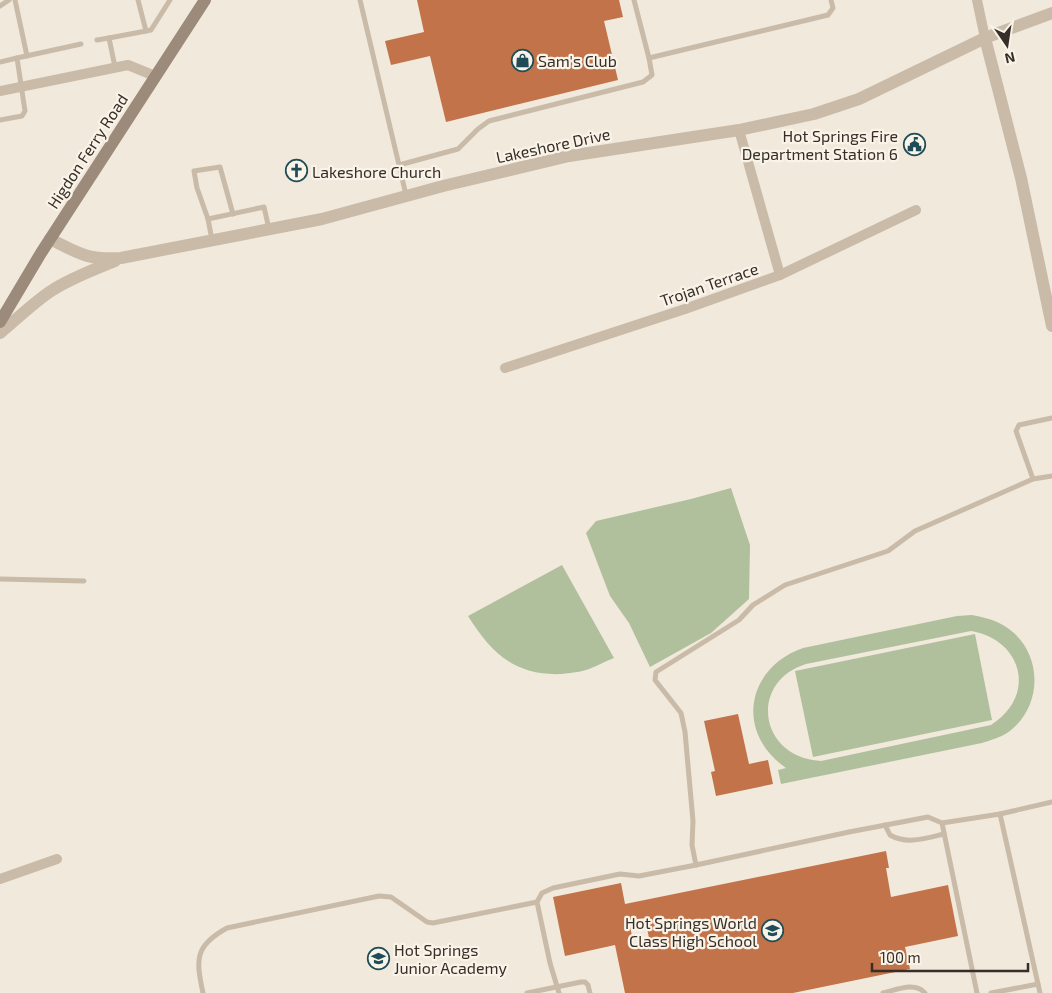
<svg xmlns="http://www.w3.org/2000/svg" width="1052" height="993" font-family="'Exo 2',sans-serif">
<rect width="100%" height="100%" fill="#f1e9dc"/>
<g fill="#b0c09c" fill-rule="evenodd">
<path d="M731,488l19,57 -1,54 -38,34 -61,34 -21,-44 -19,-27 -24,-63 10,-12 95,-22z"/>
<path d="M562,565l52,93c-8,3 -17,8 -25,11 -8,3 -19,4 -27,5 -47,2 -70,-20 -94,-58z"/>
<path d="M972,615c10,2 20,4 29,9 42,22 45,82 6,109 -8,5 -16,7 -25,10l-201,41 -3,-14 8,-2c-51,-35 -40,-100 17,-120l154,-32zM971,631c52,9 66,65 20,94l-170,36c-62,-3 -73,-79 -15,-97z"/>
<path d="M975,634l17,86 -179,37 -18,-86z"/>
</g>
<g fill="#c27349" fill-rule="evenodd">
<path d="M417,0h202l4,17 -19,4 14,59 -172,42 -16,-66 -39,9 -6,-24 39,-9z"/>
<path d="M738,714l11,50 19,-4 5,24 -57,12 -5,-24 4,-1 -11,-50z"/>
<path d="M886,851l3,17h-3l5,29 57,-12 10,51 -53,11 5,22 -117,24h-168l-10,-48 -50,11 -12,-59 68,-14 4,21zM645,918l5,25 -16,3 -5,-25z"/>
</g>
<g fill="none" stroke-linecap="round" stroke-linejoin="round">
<g stroke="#c9bba8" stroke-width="5">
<path d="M15,0l12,56"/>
<path d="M360,0l39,165"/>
<path d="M634,0l15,58"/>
<path d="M0,6l9,-6"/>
<path d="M146,31l5,-1 19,-30"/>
<path d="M109,38l37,-7 -8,-31"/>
<path d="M97,40l12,-2 6,29"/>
<path d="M0,62l17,-4"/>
<path d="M0,120l22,-4 3,-5 -8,-53 64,-14"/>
<path d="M406,195l-7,-30 59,-16 20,-20 11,-8 154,-39 9,-7 -3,-17 179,-43 5,-7 -2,-8"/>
<path d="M208,219l-11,-31 -3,-17 26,-4 13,47"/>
<path d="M212,240l-4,-21 56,-12 5,22"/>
<path d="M1052,418l-33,7 -3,6 17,48 19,-3"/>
<path d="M0,579l84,2"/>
<path d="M1000,814l38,170"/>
<path d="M885,825l5,10c17,10 36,3 54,-1"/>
<path d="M696,865l153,-33 79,-15 14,6"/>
<path d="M203,993c-7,-33 -9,-47 24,-65l152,-32 12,1 36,25 6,1 104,-21"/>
<path d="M527,993l54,-11h4l3,3 2,8"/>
<path d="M559,993l-9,-30 -13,-61 5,-9 11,-5 67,-14 19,2 57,-11 -4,-20 1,-24 -8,-89 -4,-19 -26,-33 1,-8 83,-52 14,-15 32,-20 103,-34 27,-20 118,-52"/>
<path d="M883,993c13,-3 32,-12 42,0"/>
<path d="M977,993l-35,-170 58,-9 52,-12"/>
<path d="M991,993l47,-9 2,9"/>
</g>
<g stroke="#c9bba8" stroke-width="10">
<path d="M977,0l8,38"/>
<path d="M0,91l128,-26 27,11"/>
<path d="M739,130l41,145"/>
<path d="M505,368l180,-59 95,-34 136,-65"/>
<path d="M0,879l57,-20"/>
</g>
<g stroke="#c9bba8" stroke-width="12">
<path d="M985,38l36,140 31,148"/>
<path d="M50,239c30,15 37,21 71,19l201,-39 121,-33 126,-30 170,-26 75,-16 45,-15 126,-61 67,-25"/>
<path d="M0,333c17,-14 33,-30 51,-42 20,-13 42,-21 64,-30"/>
</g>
<path stroke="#9c8a7a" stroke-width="12" d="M0,322l41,-69 164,-253"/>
</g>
<defs>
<symbol id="shop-ring" viewBox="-11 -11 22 22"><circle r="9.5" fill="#f9f3e8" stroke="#1f4c56" stroke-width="1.5"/><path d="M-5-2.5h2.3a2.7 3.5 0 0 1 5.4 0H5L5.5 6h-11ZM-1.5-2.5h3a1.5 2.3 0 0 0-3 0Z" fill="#1f4c56"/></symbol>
<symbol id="civic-ring" viewBox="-11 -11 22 22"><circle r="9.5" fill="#f9f3e8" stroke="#1f4c56" stroke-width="1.5"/><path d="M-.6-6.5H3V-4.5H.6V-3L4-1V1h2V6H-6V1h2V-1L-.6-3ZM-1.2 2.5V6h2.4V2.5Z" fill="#1f4c56"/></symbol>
<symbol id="church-ring" viewBox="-11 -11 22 22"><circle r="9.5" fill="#f9f3e8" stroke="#1f4c56" stroke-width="1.5"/><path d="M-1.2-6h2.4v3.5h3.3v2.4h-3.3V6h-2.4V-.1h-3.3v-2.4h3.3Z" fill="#1f4c56"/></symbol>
<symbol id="school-ring" viewBox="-11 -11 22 22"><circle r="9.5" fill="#f9f3e8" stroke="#1f4c56" stroke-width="1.5"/><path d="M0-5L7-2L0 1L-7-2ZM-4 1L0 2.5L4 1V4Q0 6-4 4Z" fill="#1f4c56"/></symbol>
</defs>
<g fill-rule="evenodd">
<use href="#shop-ring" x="510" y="48" width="25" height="25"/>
<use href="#civic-ring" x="902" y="132" width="25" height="25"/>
<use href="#church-ring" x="284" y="158" width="25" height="25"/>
<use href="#school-ring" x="760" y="918" width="25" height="25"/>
<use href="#school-ring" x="366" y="946" width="25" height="25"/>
</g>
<g text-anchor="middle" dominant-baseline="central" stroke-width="4.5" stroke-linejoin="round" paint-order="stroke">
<g font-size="16" fill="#362e28" stroke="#f9f3e8" text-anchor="start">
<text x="538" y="60">Sam's Club</text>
<text x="898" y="135" text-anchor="end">Hot Springs Fire<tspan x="898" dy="18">Department Station 6</tspan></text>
<text x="312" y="171">Lakeshore Church</text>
<text x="757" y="922" text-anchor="end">Hot Springs World<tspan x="757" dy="18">Class High School</tspan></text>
<text x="394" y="949">Hot Springs<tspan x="394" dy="18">Junior Academy</tspan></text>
</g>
<g font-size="16" fill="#362e28" stroke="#f9f3e8">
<text transform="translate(553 145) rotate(-12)">Lakeshore Drive</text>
<text transform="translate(87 151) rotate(-57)">Higdon Ferry Road</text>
<text transform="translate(709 284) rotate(-19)">Trojan Terrace</text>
</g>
</g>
<g transform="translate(1007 45) rotate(167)" stroke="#f9f3e8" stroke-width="4" paint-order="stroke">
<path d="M0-4L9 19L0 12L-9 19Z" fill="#362e28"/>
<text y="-8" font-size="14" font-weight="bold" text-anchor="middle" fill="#362e28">N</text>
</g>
<path d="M872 963v8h156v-8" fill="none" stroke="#362e28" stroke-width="2.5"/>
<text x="880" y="963" font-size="15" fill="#362e28" stroke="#f9f3e8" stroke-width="4" paint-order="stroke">100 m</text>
</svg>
